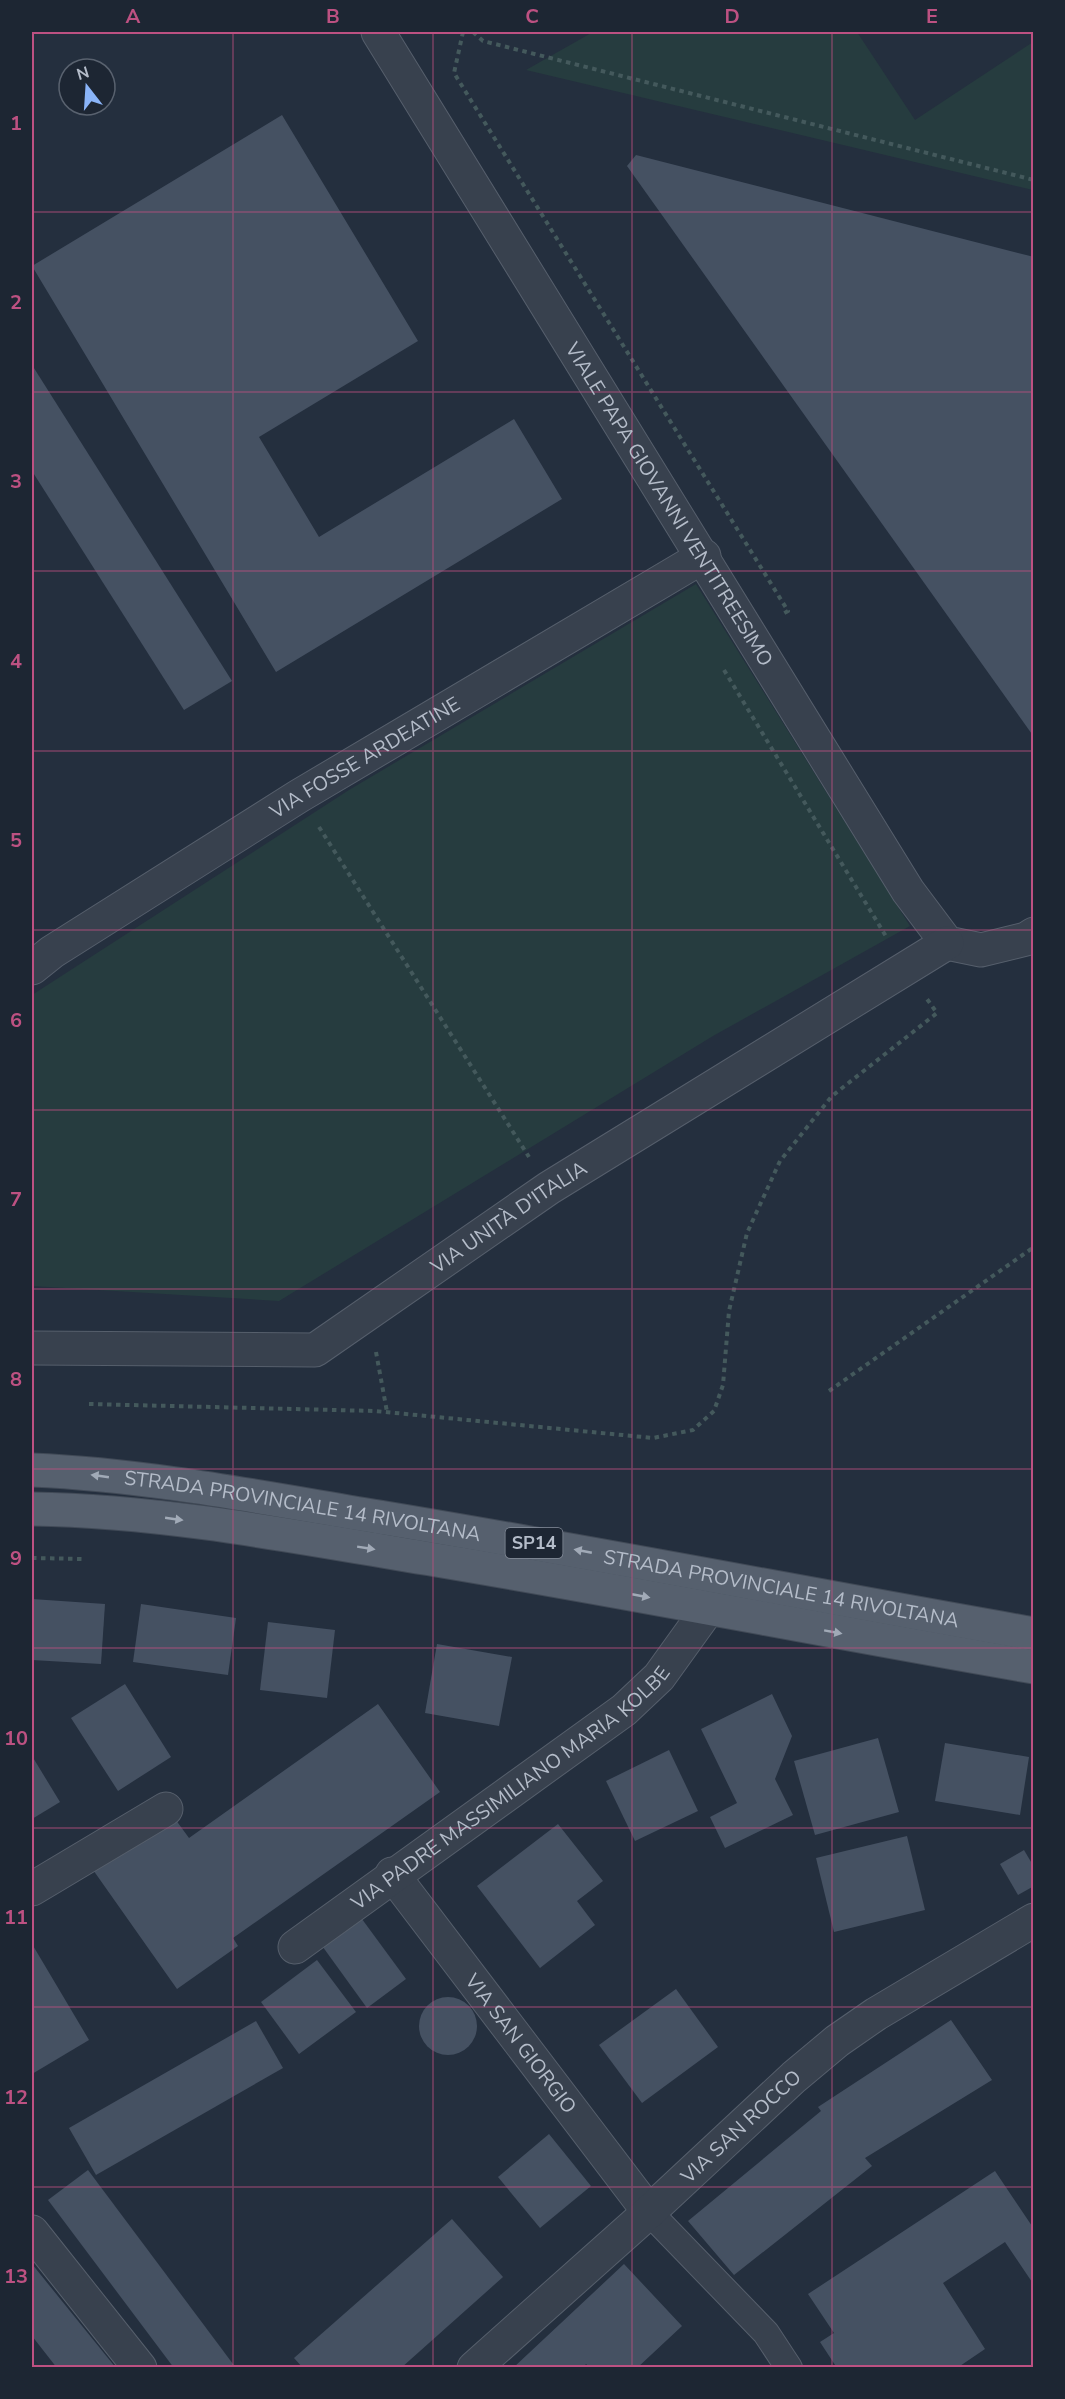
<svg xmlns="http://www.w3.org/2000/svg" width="1065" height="2399" font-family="'Nunito Sans',sans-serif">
<rect width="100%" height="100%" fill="#242f3e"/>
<g fill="#263c3f">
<path d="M593,32h264l58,88 118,-78v148l-507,-120z"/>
<path d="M696,584l214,342 -197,110 -434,265 -247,-15v-291l317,-205z"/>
</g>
<g fill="#455162">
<path d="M282,115l136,226 -159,96 60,100 195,-118 48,80 -286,173 -244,-406z"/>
<path d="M636,155l398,102v480l-407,-571z"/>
<path d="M32,365l200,316 -48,29 -152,-239z"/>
<path d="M32,1599l73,5 -4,60 -69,-4z"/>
<path d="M141,1604l95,14 -8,57 -95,-13z"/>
<path d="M268,1622l67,8 -8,68 -67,-8z"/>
<path d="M437,1644l75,13 -13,69 -74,-13z"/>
<path d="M125,1684l46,73 -53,34 -47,-73z"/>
<path d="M772,1694l20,42 -17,43 18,36 -68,33 -15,-31 27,-14 -36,-74z"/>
<path d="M378,1704l62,88 -207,146 5,8 -61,43 -86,-122 79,-55 19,26z"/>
<path d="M878,1738l21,74 -84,23 -21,-74z"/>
<path d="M945,1743l84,14 -9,58 -85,-14z"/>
<path d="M669,1750l29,61 -63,30 -29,-60z"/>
<path d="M32,1756l28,46 -28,17z"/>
<path d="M558,1824l45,57 -26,20 18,24 -55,43 -63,-82z"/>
<path d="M907,1836l18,74 -91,22 -18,-74z"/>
<path d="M1024,1850l10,17v19l-16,9 -18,-31z"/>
<path d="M359,1915l47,64 -39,29 -47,-65z"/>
<path d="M32,1944l57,96 -57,34z"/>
<path d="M317,1960l39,52 -57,42 -38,-52z"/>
<path d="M676,1989l42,58 -76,56 -43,-58z"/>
<circle cx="448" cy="2026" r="29"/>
<path d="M951,2020l41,60 -127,78 7,8 -138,109 -46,-54 133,-110 -3,-4z"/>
<path d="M256,2021l27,47 -187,107 -27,-47z"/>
<path d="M549,2134l42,52 -51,42 -42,-51z"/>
<path d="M88,2170l148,198h-62l-126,-168z"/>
<path d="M995,2171l39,58v56l-29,-43 -62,41 42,66 -28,19h-120l-17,-26 14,-9 -26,-39z"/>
<path d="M452,2219l51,58 -102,91h-98l-9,-10z"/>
<path d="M32,2264l84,104h-59l-25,-32z"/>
<path d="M624,2264l58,62 -45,42h-47l-4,-4 -3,4h-70z"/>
</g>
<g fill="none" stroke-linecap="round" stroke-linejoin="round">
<defs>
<path id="pedestrian" d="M649,2212l117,121 23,35"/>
<g id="minor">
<path id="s1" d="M378,32l530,859 39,52 34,7 45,-11 8,-5"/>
<path id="s2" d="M32,968l20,-16 247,-156 405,-240"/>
<path id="s3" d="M32,1348l283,2 234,-162 398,-245"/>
<path id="s4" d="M392,1874l257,338"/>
<path d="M32,1889l134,-80"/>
<path id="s5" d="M295,1947l329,-237 35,-33 49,-68"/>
<path d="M32,2232l108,136"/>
<path id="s6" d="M474,2368l175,-156 145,-135 43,-36 39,-27 158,-94"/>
</g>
<g id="primary">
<path id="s7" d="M32,1470c118,5 237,29 353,48 217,36 432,78 649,116"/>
<path d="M32,1509c126,2 250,25 374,46 210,34 418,76 628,112"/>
</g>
</defs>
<use href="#pedestrian" stroke="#565f6c" stroke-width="28"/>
<use href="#minor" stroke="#565f6c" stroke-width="35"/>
<use href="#primary" stroke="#414a57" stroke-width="35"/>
<g stroke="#44595c" stroke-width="4" stroke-dasharray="4.5 4.5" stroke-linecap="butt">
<path d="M463,32l-9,41 334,538 -7,4"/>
<path d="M473,32l10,9 551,139"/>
<path d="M724,670l163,268"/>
<path d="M319,827l210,330"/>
<path d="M376,1352l11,60"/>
<path d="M829,1391l205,-144"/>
<path d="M89,1404l286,7 278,27 40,-8 21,-19 9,-26 6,-74 18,-78 33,-72 52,-65 105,-83 -10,-14"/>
<path d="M32,1558l51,1"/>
</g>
<use href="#pedestrian" stroke="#38414e" stroke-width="26"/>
<use href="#minor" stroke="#38414e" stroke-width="33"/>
<use href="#primary" stroke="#56606e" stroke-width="33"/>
</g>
<defs><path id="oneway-solid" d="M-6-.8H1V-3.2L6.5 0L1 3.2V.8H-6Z" transform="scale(1.5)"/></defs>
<g fill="#a1aab7">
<use href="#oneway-solid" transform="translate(100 1476) rotate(-172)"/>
<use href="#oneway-solid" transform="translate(174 1519) rotate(8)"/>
<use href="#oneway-solid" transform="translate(366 1548) rotate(9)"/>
<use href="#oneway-solid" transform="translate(583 1551) rotate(-169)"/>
<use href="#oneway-solid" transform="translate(641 1596) rotate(11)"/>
<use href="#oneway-solid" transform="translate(833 1632) rotate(10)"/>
</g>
<path fill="none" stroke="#bd5182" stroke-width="1.5" stroke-opacity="0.55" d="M233,32v2336M433,32v2336M632,32v2336M832,32v2336M32,212h1002M32,392h1002M32,571h1002M32,751h1002M32,930h1002M32,1110h1002M32,1289h1002M32,1469h1002M32,1648h1002M32,1828h1002M32,2007h1002M32,2187h1002"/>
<g text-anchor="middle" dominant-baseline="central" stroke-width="4.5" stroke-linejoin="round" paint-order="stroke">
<rect fill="#1d2633" stroke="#878f9c" stroke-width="1.5" x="505.5" y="1528" width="57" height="30" rx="4.5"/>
<g font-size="18" font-weight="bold" fill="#b4bcc9">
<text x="534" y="1543">SP14</text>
</g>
<g font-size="20" fill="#b4bcc9" stroke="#1d2633">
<text stroke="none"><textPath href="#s1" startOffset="555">VIALE PAPA GIOVANNI VENTITREESIMO</textPath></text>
<text stroke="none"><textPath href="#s2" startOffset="394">VIA FOSSE ARDEATINE</textPath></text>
<text stroke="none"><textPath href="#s3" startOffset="518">VIA UNITÀ D'ITALIA</textPath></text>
<text stroke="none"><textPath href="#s7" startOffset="273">STRADA PROVINCIALE 14 RIVOLTANA</textPath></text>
<text stroke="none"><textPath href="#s7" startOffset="759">STRADA PROVINCIALE 14 RIVOLTANA</textPath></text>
<text stroke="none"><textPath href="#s5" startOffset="268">VIA PADRE MASSIMILIANO MARIA KOLBE</textPath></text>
<text stroke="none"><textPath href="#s4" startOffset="213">VIA SAN GIORGIO</textPath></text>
<text stroke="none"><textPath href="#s6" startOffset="360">VIA SAN ROCCO</textPath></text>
</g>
</g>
<rect width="1065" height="2399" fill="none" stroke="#1d2633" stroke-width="66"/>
<g transform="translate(87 87) rotate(343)"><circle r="28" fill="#1d2633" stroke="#59626f" stroke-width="1.5"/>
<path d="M0-4.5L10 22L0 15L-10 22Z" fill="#8ab4f8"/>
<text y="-9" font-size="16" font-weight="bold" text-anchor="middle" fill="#b4bcc9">N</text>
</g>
<rect x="33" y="33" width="999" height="2333" fill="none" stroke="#bd5182" stroke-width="2"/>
<g font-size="20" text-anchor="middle" font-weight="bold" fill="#bd5182">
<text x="133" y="23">A</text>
<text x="333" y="23">B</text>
<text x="532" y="23">C</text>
<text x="732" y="23">D</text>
<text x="932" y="23">E</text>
<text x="16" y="130">1</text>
<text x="16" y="309">2</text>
<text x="16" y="488">3</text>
<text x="16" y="668">4</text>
<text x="16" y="847">5</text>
<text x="16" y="1027">6</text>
<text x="16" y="1206">7</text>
<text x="16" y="1386">8</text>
<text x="16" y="1565">9</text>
<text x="16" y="1745">10</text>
<text x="16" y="1924">11</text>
<text x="16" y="2104">12</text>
<text x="16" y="2283">13</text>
</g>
</svg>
